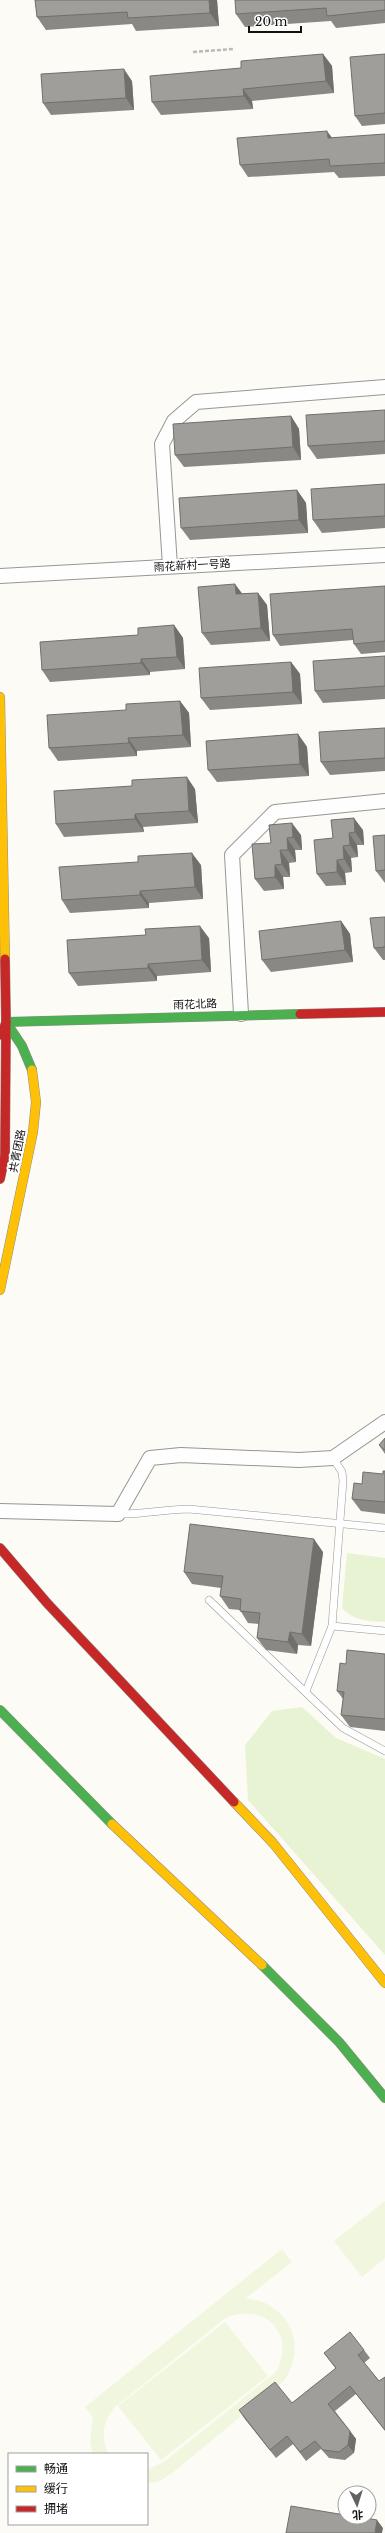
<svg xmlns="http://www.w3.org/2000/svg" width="385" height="2533" font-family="'Libre Baskerville','Noto Sans SC',serif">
<rect width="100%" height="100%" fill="#fcfbf5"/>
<g fill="#e8f3d4">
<path d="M347,1553l38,5v64c-17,-1 -31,-1 -43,-14z"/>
<path d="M302,1707l34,31 49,21v196l-137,-155 -3,-55 27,-34z"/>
</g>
<g fill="#f1f7de">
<path d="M385,2201v57l-23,19 -28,-36z"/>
<path d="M282,2249l10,13 -46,36c6,2 15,2 21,6 31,17 35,50 17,77l-113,93 -11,7 -13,3v-14l17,-8 113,-91c18,-39 -11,-67 -50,-54l-112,90c-13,15 -14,29 -7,47h-15l-3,-12 3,-25 -8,-10z"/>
<path d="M225,2322l43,54 -107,84 -43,-54z"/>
</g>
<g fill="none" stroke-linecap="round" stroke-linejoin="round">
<defs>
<g id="lane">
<path d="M118,1514c24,1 47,-5 71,-5l196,19"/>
<path d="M209,1600l134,128 42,23"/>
<path d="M332,1626l53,5"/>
<path d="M306,1691l26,-65 11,-145 -1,-9 -9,-14"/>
</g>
<g id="street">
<path d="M170,566l-8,-122 12,-23 22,-19 189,-15"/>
<path d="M0,576l385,-21"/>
<path d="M241,1014l-9,-159 43,-43 110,-11"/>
<path d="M0,1511l118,3 32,-56 31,-3 118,5 34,-2 52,-36"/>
</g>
<g id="fast">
<path d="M6,1022l294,-8"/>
<path d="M6,1022l16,24 10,24"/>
<path d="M0,1710l112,114"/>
<path d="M262,1965l77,77 46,56"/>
</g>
<g id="slow">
<path d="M0,697l5,262"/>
<path d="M0,1290l33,-158 3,-30 -4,-32"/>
<path d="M234,1802l39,41 112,140"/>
<path d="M112,1824l150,141"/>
</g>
<g id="jam">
<path d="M300,1014l85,-2"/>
<path d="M2,1035l4,-13 -1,-63"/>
<path d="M0,1179l5,-23 1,-134"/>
<path d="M0,1548l47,55 187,199"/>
</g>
</defs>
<use href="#lane" stroke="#969693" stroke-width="8"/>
<use href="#street" stroke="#969693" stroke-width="16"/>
<use href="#fast" stroke="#8d8c8a" stroke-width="10"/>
<use href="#slow" stroke="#8d8c8a" stroke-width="10"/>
<use href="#jam" stroke="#8d8c8a" stroke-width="10"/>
<path stroke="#b9b9b8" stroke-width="2.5" stroke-dasharray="4 2" stroke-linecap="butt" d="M193,52l40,-3"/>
<use href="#lane" stroke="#fffefe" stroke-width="7"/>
<use href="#street" stroke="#fffefe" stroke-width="14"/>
<use href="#fast" stroke="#4caf50" stroke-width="9"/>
<use href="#slow" stroke="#ffc107" stroke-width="9"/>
<use href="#jam" stroke="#c62828" stroke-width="9"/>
</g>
<g fill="#8a8884">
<path d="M35,0h182l2,26 -83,5 -4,-7 -86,6 -9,-13z"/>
<path d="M385,0v23l-49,5 -5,-7 -86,6 -9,-13z"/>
<path d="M323,54l9,12 2,27 -82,8 1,8 -92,6 -9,-13 89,-34z"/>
<path d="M385,54v70l-23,2 -7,-10z"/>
<path d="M132,81l2,29 -83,5 -8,-12z"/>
<path d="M385,134v42l-46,2 -5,-6 -86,5 -8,-12 92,-27z"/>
<path d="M385,410v44l-68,5 -9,-13z"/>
<path d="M291,416l8,13 2,31 -117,7 -9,-12z"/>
<path d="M385,484v44l-63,5 -9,-13z"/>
<path d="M297,490l9,13 2,30 -118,7 -9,-12z"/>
<path d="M385,586v66l-24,2 -7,-10 -1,-4 -73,6 -7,-11z"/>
<path d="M258,593l9,12 3,36 -59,4 -9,-12 40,-39z"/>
<path d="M174,625l9,13 2,31 -35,3v3l-100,7 -8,-12 96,-35z"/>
<path d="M385,656v43l-62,4 -8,-12z"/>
<path d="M291,662l9,12 2,30 -92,6 -9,-12z"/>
<path d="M180,701l9,12 2,34 -54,4v5l-79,5 -9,-13 77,-38z"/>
<path d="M385,728v43l-55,4 -9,-13z"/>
<path d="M298,734l9,13 2,29 -92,6 -9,-12z"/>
<path d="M195,789l3,34 -55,4 1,5 -80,5 -8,-13z"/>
<path d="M331,820l32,10 1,15h-7l1,12 -7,1 1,14 -7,1 1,12 -20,1 -9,-12 16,-36z"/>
<path d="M269,825l32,10 1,15h-7l1,12 -7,1 1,14h-7l1,12 -20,2 -9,-12 16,-36z"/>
<path d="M385,835v48l-9,-12z"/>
<path d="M201,865l2,34 -54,4v5l-79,5 -8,-13z"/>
<path d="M385,917v43h-2l-9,-12z"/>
<path d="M341,921l9,13 3,28 -82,10 -9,-12z"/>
<path d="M209,938l2,34 -54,4v5l-79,5 -9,-13z"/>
<path d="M385,1438v16l-6,-9z"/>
<path d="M385,1471v43l-24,-3 -9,-12 10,-15 21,-10z"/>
<path d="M323,1552l-12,94 -13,-1 -1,9 -31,-4 -9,-12 2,-14 -11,-1 -8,-13 -11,-1 -9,-13 1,-8 -29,-4 -8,-12z"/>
<path d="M385,1654v77l-35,-4 -9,-12 2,-16 -6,-8 9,-27z"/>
<path d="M364,2350l6,8 -6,5 15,18 6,-4v54l-29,-37 -21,17 21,28 -2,14 -9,7 -16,-2 -8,-9 -15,12 -13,-17 -17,14 -32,-40 -5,-8 53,-7 44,-34 -12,-16z"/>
</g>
<g fill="#706f6c">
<path d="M209,0h8l2,26 -9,-13z"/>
<path d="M323,54l9,12 2,27 -8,-12z"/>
<path d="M124,69l8,12 2,29 -8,-12z"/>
<path d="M243,89l9,12 1,8 -9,-13z"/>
<path d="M327,131l9,12 -8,-5z"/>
<path d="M291,416l8,13 2,31 -8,-13z"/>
<path d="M297,490l9,13 2,30 -9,-13z"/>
<path d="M235,584l9,12 -8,-2z"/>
<path d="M258,593l9,12 3,36 -9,-13z"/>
<path d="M174,625l9,13 2,31 -8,-12z"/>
<path d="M141,659l9,13v3l-9,-12z"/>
<path d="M291,662l9,12 2,30 -9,-12z"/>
<path d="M180,701l9,12 2,34 -8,-12z"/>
<path d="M298,734l9,13 2,29 -9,-12z"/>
<path d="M128,738l9,13v5l-8,-13z"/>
<path d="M187,777l8,12 3,34 -9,-12z"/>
<path d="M135,814l8,13 1,5 -9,-13z"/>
<path d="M354,818l9,12 1,15 -9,-13z"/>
<path d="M292,823l9,12 1,15 -9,-13z"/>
<path d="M349,833l8,12 1,12 -8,-12z"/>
<path d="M287,838l8,12 1,12 -8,-12z"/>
<path d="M343,846l8,12 1,14 -8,-13z"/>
<path d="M280,850l9,13 1,14 -8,-13z"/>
<path d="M192,853l9,12 2,34 -8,-12z"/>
<path d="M337,860l8,13 1,12 -9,-13z"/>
<path d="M275,865l8,12 1,12 -9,-12z"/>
<path d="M140,891l9,12v5l-9,-13z"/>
<path d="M341,921l9,13 3,28 -8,-12z"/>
<path d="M200,926l9,12 2,34 -9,-12z"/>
<path d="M148,964l9,12v5l-9,-13z"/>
<path d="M314,1539l9,13 -12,94 -9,-12z"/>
<path d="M290,1632l8,13 -1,9 -9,-12z"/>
<path d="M350,2431l6,8 -2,14 -6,-8z"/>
<path d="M377,2520l6,8 -1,5h-7z"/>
</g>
<g fill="#a09e9a" stroke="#706f6c">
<path d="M35,0h174l1,13 -82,5 -1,-6 -90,5z"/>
<path d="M235,0h150v10l-58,6 -1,-8 -90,6z"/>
<path d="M323,54l3,27 -83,8 1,7 -92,6 -2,-26 91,-8v-7z"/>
<path d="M385,54v59l-30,3 -5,-59z"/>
<path d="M124,69l2,29 -83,5 -2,-29z"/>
<path d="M327,131l1,7 57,-4v29l-55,3 -1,-7 -89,6 -3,-27z"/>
<path d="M385,410v31l-77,5 -2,-31z"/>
<path d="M291,416l2,31 -118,8 -2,-31z"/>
<path d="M385,484v32l-72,4 -2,-31z"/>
<path d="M297,490l2,30 -118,8 -2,-30z"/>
<path d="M235,584l1,10 22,-1 3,35 -59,5 -4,-46z"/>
<path d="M385,586v55l-31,3 -2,-15 -79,6 -3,-41z"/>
<path d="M174,625l3,32 -36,2v4l-99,7 -2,-28 98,-7v-7z"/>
<path d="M385,656v30l-70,5 -2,-30z"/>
<path d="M291,662l2,30 -92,6 -2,-30z"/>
<path d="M180,701l3,34 -55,3 1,5 -80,5 -2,-33 79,-5v-6z"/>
<path d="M385,728v30l-64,4 -2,-30z"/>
<path d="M298,734l2,30 -92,6 -2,-29z"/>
<path d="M187,777l2,34 -54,3v5l-79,5 -2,-33 78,-5v-6z"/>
<path d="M354,818l1,14 -6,1 1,12 -7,1 1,13 -7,1v12l-20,2 -3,-34 19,-2 -2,-18z"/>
<path d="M292,823l1,14 -6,1 1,12h-8l2,14 -7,1v12l-20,2 -3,-35 19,-1 -2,-18z"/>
<path d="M385,835v35l-9,1 -3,-35z"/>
<path d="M192,853l3,34 -55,4v4l-78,5 -3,-33 79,-5v-6z"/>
<path d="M385,917v30l-11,1 -4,-30z"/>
<path d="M341,921l4,29 -83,10 -3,-29z"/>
<path d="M200,926l2,34 -54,4v4l-79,5 -2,-33 79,-5 -1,-6z"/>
<path d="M385,1438v12l-6,-5z"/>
<path d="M383,1471h2v31l-33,-3 2,-16 8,1 1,-12 20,2z"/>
<path d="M190,1524l124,15 -12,95 -12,-2 -2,10 -31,-4 3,-25 -20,-2 1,-12 -21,-3 3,-20 -39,-4z"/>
<path d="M347,1650l38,4v65l-44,-4 3,-23 -7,-1 3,-28 6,1z"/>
<path d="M350,2332l14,18 -6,5 21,26 6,-4v53l-35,-44 -22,18 22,27 -2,14 -9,7 -16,-2 -8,-9 -15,11 -13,-16 -17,14 -31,-40 36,-28 17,21 44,-35 -12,-15z"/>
<path d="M291,2506l54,9v2h16l16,3 -2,13h-89z"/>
</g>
<g text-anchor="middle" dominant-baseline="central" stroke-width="4" stroke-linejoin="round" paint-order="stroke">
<g font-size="11" fill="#101010" stroke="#fff">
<text transform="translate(192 565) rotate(-3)">雨花新村一号路</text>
<text transform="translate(195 1004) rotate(-2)">雨花北路</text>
<text transform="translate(17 1151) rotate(-79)">共青团路</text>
</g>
</g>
<rect x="8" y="2453" width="140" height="72" fill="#ffffff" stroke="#9f9f9f"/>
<rect x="16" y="2466" width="20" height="6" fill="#4caf50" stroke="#9f9f9f"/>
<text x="44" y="2473" font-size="12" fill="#101010">畅通</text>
<rect x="16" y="2486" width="20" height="6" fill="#ffc107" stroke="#9f9f9f"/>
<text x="44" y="2493" font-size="12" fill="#101010">缓行</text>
<rect x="16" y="2506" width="20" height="6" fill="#c62828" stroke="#9f9f9f"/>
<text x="44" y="2513" font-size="12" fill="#101010">拥堵</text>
<g transform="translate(357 2505) rotate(176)"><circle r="19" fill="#ffffff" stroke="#9f9f9f"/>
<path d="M0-3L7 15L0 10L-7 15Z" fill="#636260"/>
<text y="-6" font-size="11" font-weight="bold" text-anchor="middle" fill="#101010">北</text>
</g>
<path d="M249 26v6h52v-6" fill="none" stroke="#101010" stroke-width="2"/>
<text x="255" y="26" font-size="12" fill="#101010" stroke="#ffffff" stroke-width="3" paint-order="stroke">20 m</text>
</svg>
